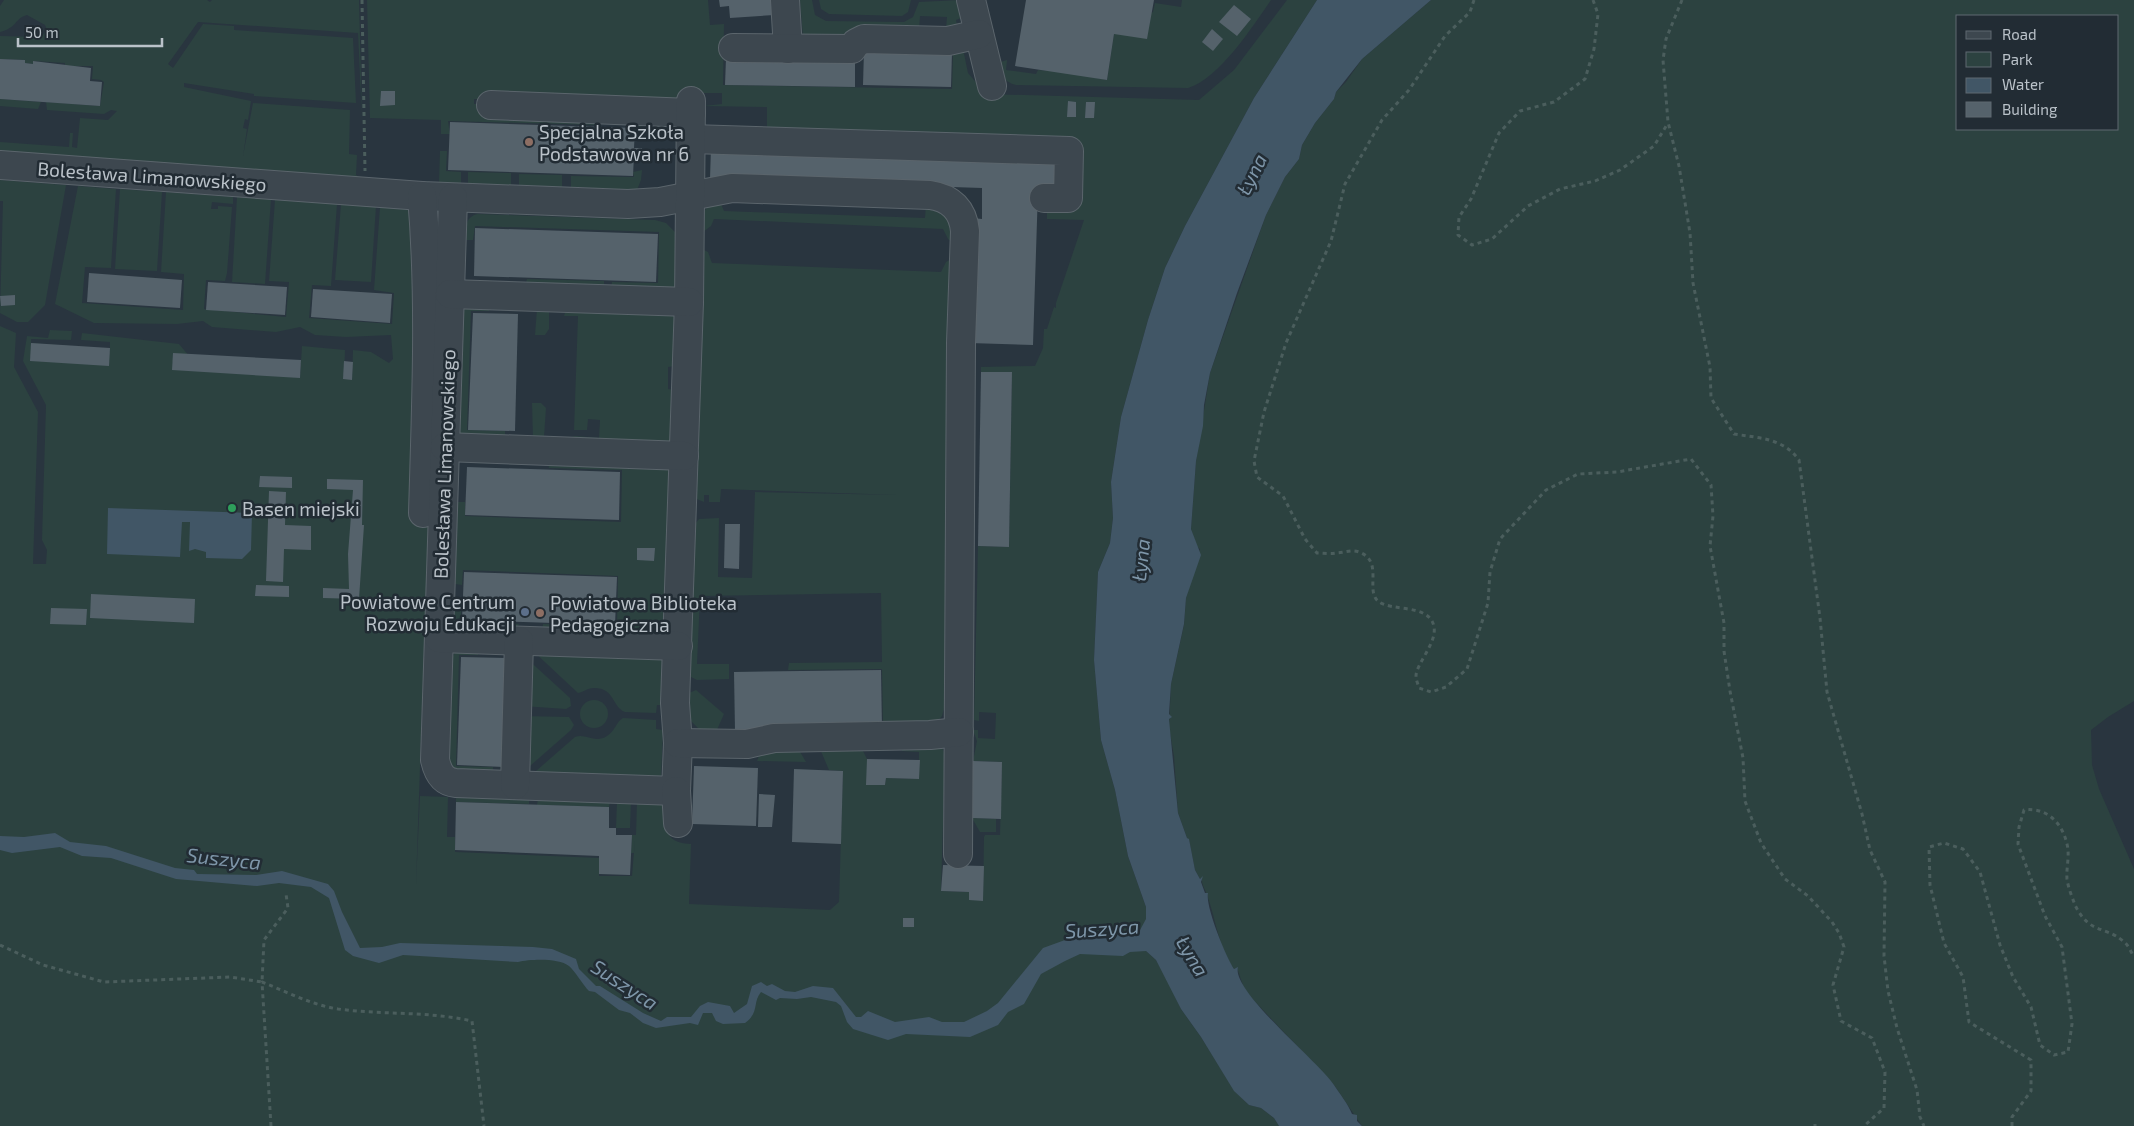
<svg xmlns="http://www.w3.org/2000/svg" width="2134" height="1126" font-family="'Exo 2',sans-serif">
<rect width="100%" height="100%" fill="#29353f"/>
<g fill="#2c4240" fill-rule="evenodd">
<path d="M4,0h203l3,2 2,-2h147l3,118 -4,-85 -160,-11 -30,42 5,4 30,-44 31,2v4l119,8 3,65 -102,-7v-2l-70,-11v4l67,14 -3,19 -3,-1 -2,9 4,1 -4,27 10,-53 97,7 -1,44 8,1 -1,20 4,3 -360,-27v-9l69,5 1,-14h3l-1,14 5,1 3,-30 28,2 9,-9 -6,-1 -7,4 -57,-4 -1,-8 54,4 4,-24 -3,-2 -9,-1 1,-13h-28v-3l-31,-2 -1,3 -8,-1v-3l-25,-1v-23l41,1 6,-7 -2,-5 -18,-10c-12,3 -10,13 -27,17v-26z"/>
<path d="M367,0h341l2,25 14,-1 -1,61 229,4 1,-36 10,-4 5,24 18,21 213,6 35,-30 53,-70h30l-63,98 -69,128 -20,42 -17,52 -27,97 -10,65 2,36 -3,25 -12,29 -4,88 7,80 14,50 13,66 18,51 1,12 -8,13 7,19 10,9 11,19 14,30 20,28 33,53 15,15 12,3 13,10 5,8h-1279v-800l16,7 -2,34 24,45 -5,152h13l1,-14 -5,-10 4,-135 -23,-44 4,-25 21,2 2,-8 22,1 -1,9 -40,-1v4l79,6v-7l-29,-2 1,-7 97,11 16,19 105,14 2,-31 43,4 -1,29h8l1,-29 18,2 18,11 4,-4 -2,-24 -45,2 -31,-2 -15,-8 -24,5 -64,-5 -9,-6 -26,3 -83,-1 -39,-19 23,-118 38,3 -5,79 -26,-1 -3,36 101,7 1,-36 -23,-2 5,-80 67,5v7l-21,-2 -1,7h7v-3l14,1 -5,66 -2,8 -19,-1 -2,29 82,8 3,-35 -20,-1 6,-81 62,4 -6,82 -19,-1 -3,33 83,6 2,-31 -20,-3 6,-83 26,2 7,-3 3,4 5,73 -2,55 5,6 -5,181h7c5,-103 11,-207 5,-310v-5h8l-23,674 4,-88 28,1 -1,40h8v15l145,6 -1,18h33l3,-37 -1,14h-3l1,-18h4l1,-34 13,1 7,3 3,-3c13,19 -4,40 31,42l-2,60 141,6 9,-8 4,-131 -14,-1 -9,-21 4,-5h12l27,7 4,8v26h18l1,-7 33,1v-27l-17,-1v-7l32,-1 8,4 3,8 -4,136 28,1v8h14l1,-63 1,-2h15l2,-73 -29,-1 4,-20 -4,-11h5v8l17,1 1,-26 -17,-1v9l-5,-1 4,-174 31,1 3,-174 -31,-1v-5l54,-1 8,-18 1,-19h3l7,-22 2,1v-5l28,-83 -37,-1v-8l5,-7 28,1 3,-60 -316,-11v-27l-64,-1 19,-2v-11h-38l-4,9 -7,4 -199,-7v5h12v6l145,5 10,6 1,18h-6l-2,-19 -36,-1v6l-150,-4 2,13h-9v-14l-71,-2z"/>
<path d="M800,0h12l3,15 11,6 78,1 9,-5 6,-15 41,-2 4,17 -8,3 2,11 -12,-2 1,-12 -27,-1 -1,14 -68,7h-48z"/>
<path d="M819,0h92l-3,12 -6,4 -73,-2 -8,-5z"/>
<path d="M1182,0h89c-18,26 -52,79 -83,88l-172,-3c-12,-3 -17,-11 -22,-21l13,-4 -1,10 30,4 2,-4 12,1v-2l57,11 7,-46 39,-22 2,-9 26,4z"/>
<path d="M1431,0h703v701l-26,16 -17,13 1,35 7,24 35,80v257h-772l-28,-41 -89,-94 -8,-23 -3,1c-16,-23 -18,-50 -27,-74 -1,-5 -6,-10 -5,-17l-2,1 -5,-9 -6,-30 -2,-2 -9,-25 -4,-57 -5,-29 2,-43 13,-59 2,-27 14,-49 -3,-2 -6,-18 5,-68 14,-88 56,-158 19,-38 14,-18 3,-14 13,-22 19,-24 2,-7 10,-10 16,-23zM1958,16h160v113h-160z"/>
<path d="M0,99l41,3 -3,7 -38,-3z"/>
<path d="M440,151h7l-1,20 15,1v11l-22,-1z"/>
<path d="M642,170l-1,10 -4,10 -66,-3v-11l63,1 -1,-5z"/>
<path d="M468,172l43,1v12l-43,-2z"/>
<path d="M519,174l43,1v12l-43,-2z"/>
<path d="M0,180l66,5 -21,120 -17,17h-11l-17,-9 3,-112h-3z"/>
<path d="M120,189l42,3 -5,79 -42,-2z"/>
<path d="M237,197l34,2 -6,85 -33,-2z"/>
<path d="M719,199l5,12 201,7 1,-15 24,14 2,25 -4,-3 -5,-10 -229,-10 -3,7 -8,6 -2,-17 8,-10z"/>
<path d="M341,204l35,2 -5,76 -36,-2z"/>
<path d="M477,214l178,6 11,3 10,10 1,52 -5,4h-61l1,-7 46,1 1,-51 -184,-6 -2,14h-7c0,-12 -2,-22 11,-26z"/>
<path d="M700,248l8,4 4,11 229,9 5,-10 7,-4 -8,447 -3,11 -7,8 -52,5 -1,-60 -94,1 1,-7 93,-1 -1,-69 -181,3 -3,68h32v15l-32,1 -8,-4v-147h6v-5l4,-5 20,-1 -1,59 34,1 3,-86 144,3 -178,-6 -1,13h-11v-7h-5v7l-10,-4z"/>
<path d="M527,279l77,2v8l-79,-3z"/>
<path d="M489,304v7h-18l-4,119 38,1v9l-44,-6 -1,-2 3,-119 3,-6z"/>
<path d="M537,309h12v20l-4,6h-10z"/>
<path d="M566,309l111,1 -2,56 -7,1v22l6,1 -1,55 -112,-6 15,-3 23,2 1,-18 -12,-1 -1,11h-13l4,-114h-14z"/>
<path d="M532,403h9l5,5 -2,29 -11,2z"/>
<path d="M547,461l119,6 5,9 -7,157 -31,2v-12h-4l-1,12 -86,-4 1,-7 74,2 1,-50 -155,-6 -1,15 -7,-1 2,-82h8v14l156,6 1,-52 -73,-2z"/>
<path d="M454,607h7v15l58,2 -3,6 -59,-3 -3,-7z"/>
<path d="M531,649l135,5 -2,51h-7l-1,8 -31,-1c-13,-5 -10,-24 -31,-24 -7,0 -10,4 -16,5z"/>
<path d="M478,650v5h-19l-3,111 37,1v5l-38,-2 -6,-9 4,-105 3,-5z"/>
<path d="M524,656l46,42 1,8 -5,3 -44,-3z"/>
<path d="M696,690l28,24 -8,18 -16,-2 -13,-13 2,-24z"/>
<circle cx="594" cy="714" r="14"/>
<path d="M521,716l48,1 5,8 -3,5 -49,43z"/>
<path d="M623,718l33,2v9l7,1 -2,48h-133l47,-41c11,-4 20,7 32,-1 8,-5 9,-14 16,-18z"/>
<path d="M799,750l7,12 -49,-1 3,-8z"/>
<path d="M456,795l73,3v6l-73,-2z"/>
<path d="M538,798l72,3 -1,6 -72,-2z"/>
<path d="M617,801h14l-1,27h-14z"/>
<path d="M972,818l24,1v13h-16z"/>
</g>
<g fill="#415666">
<path d="M1317,0h114l-69,59 -26,33 -2,7 -19,24 -13,22 -3,14 -14,18 -19,38 -29,78 -27,80 -6,32 -1,21 -7,35 -5,68 10,26 -15,43 -2,26 -13,60 -2,30 3,3 -3,2 9,94 9,25 2,1 6,31 5,9 3,-3 -2,6 4,11h3c-3,13 18,64 26,76l4,-2c-7,24 80,94 96,118 6,9 14,19 18,29l5,1v6l5,5h-83l-5,-8 -13,-10 -12,-3 -15,-14 -33,-54 -20,-28 -25,-49 -10,-9 -16,1 -7,4 -43,-2 -15,7 -24,13 -17,30 -16,8 -10,13 -28,12 -64,-3 -18,6 -35,-11 -6,-7 -6,-16 -5,-4 -25,-5 -14,2 -17,-1 -4,2 -15,-8c-9,11 -1,20 -16,31l-22,1 -7,-3 -4,-8h-9l-5,12 -8,-2 -34,5 -13,-5 -13,-10 -11,-3 -24,-18 -6,-1c-6,-6 -14,-20 -20,-25 -10,-8 -38,-7 -51,-4l-115,-7 -24,8 -26,-7 -8,-6 -16,-52 -18,-11 -32,-4 -22,3 -81,-7 -65,-21 -29,-2 -22,-9 -48,6 -12,-3v-14l24,1 31,-4 15,9 36,4 69,22 19,2 3,4 59,1 26,-4 46,13 6,7 8,21 18,36 22,-1 18,-4 133,4 19,2 24,10 3,10 17,17h4l43,27 18,8 6,-4h24l9,-11 8,-4 22,4 4,7 13,-9 5,-18 9,-4 6,4 5,-2 13,7 10,1 18,-6 20,2 23,29h5l7,-6 27,11 34,-5 13,5h22l23,-11 11,-8 45,-55 33,-12 64,-6 6,-11v-12l-18,-51 -13,-66 -14,-50 -7,-80 4,-88 12,-29 3,-25 -2,-36 10,-65 27,-97 17,-52 20,-42 69,-128z"/>
<path d="M108,508l144,5 -1,37 -9,9 -36,-1v-6l-11,-3 -6,2 1,-29h-8l-2,35 -73,-3z"/>
</g>
<g fill="#55626b">
<path d="M719,0h54l1,15 -44,3 -1,-12 -9,1z"/>
<path d="M1026,0h128l-7,39 -33,-5 -7,46 -92,-14z"/>
<path d="M1234,5l17,14 -14,17 -18,-14z"/>
<path d="M1212,29l11,10 -10,12 -11,-9z"/>
<path d="M864,50l88,2 -1,35 -88,-2z"/>
<path d="M726,58l129,3v26l-130,-2z"/>
<path d="M0,59l25,1v3l8,1v-3l58,7 -1,13 12,1 -2,24 -100,-7z"/>
<path d="M381,91h14v14l-15,1z"/>
<path d="M1068,101l8,1v15h-9z"/>
<path d="M1086,102h9l-1,16h-9z"/>
<path d="M450,122l185,6 -1,20h8l-1,7h-7l-1,21 -185,-6z"/>
<path d="M711,147l344,11v32h-17l-5,155 -64,-2 4,-125 9,1v-31l-272,-9z"/>
<path d="M475,228l183,6 -2,48 -182,-6z"/>
<path d="M89,273l93,7 -2,28 -93,-6z"/>
<path d="M208,282l79,5 -2,28 -79,-5z"/>
<path d="M313,289l79,5 -2,29 -79,-6z"/>
<path d="M15,295v10l-14,1 -1,-10z"/>
<path d="M473,313l45,1 -3,117 -47,-1z"/>
<path d="M31,343l79,5 -1,18 -79,-5z"/>
<path d="M173,353l128,7 -1,18 -128,-8z"/>
<path d="M344,361l9,1 -1,18 -9,-1z"/>
<path d="M981,372h31l-3,175 -31,-1z"/>
<path d="M467,467l153,5 -1,48 -154,-5z"/>
<path d="M260,476l32,1v11l-33,-1z"/>
<path d="M327,479l36,1 -1,45h2l-5,74 -36,-1v-10l26,1 -1,-35 5,-64 -26,-1z"/>
<path d="M269,491l17,1 -1,33 26,1v24l-27,-1 -1,33 -17,-1z"/>
<path d="M725,524h15l-1,45 -15,-1z"/>
<path d="M637,548h18l-1,13 -17,-1z"/>
<path d="M464,572l153,5 -2,48 -153,-5z"/>
<path d="M256,585l33,1v11l-34,-1z"/>
<path d="M91,594l104,5 -1,24 -104,-5z"/>
<path d="M51,608l36,1 -1,16 -36,-1z"/>
<path d="M461,657l46,1 -3,109 -47,-2z"/>
<path d="M881,670l1,59 -147,2 -1,-59z"/>
<path d="M867,759l53,1 -1,19 -33,-1 -1,7h-19z"/>
<path d="M973,761l29,1 -1,57 -29,-1z"/>
<path d="M694,766l64,2 -2,58 -64,-2z"/>
<path d="M794,769l49,2 -2,73 -49,-2z"/>
<path d="M759,794l16,1 -3,32h-14z"/>
<path d="M456,802l153,5v21h7v7h16l-2,40 -31,-1v-18l-144,-6z"/>
<path d="M943,865l41,1 -1,35 -14,-1v-8l-28,-1z"/>
<rect x="903" y="918" width="11" height="9"/>
</g>
<g fill="none" stroke-linecap="round" stroke-linejoin="round">
<defs>
<g id="minor">
<path d="M785,0l3,49"/>
<path d="M971,0l21,86"/>
<path d="M733,48l119,1 4,-6 8,-4 84,2 31,-7"/>
<path d="M491,105l200,8"/>
<path d="M691,139l378,12 -1,47h-24"/>
<path d="M0,165l422,31 206,8 32,-2 72,-14 198,7c21,3 33,15 35,36l-4,112 -3,511"/>
<path d="M422,196c9,106 4,211 1,317"/>
<path d="M453,198l-18,562c3,13 8,22 21,23l220,8 2,-48 -3,-40 14,-401 2,-201"/>
<path d="M450,294l239,8"/>
<path d="M445,447l239,9"/>
<path d="M439,638l239,8"/>
<path d="M678,743l69,1 27,-6 156,-3 29,-3"/>
<path d="M515,785l4,-144"/>
<path d="M676,791l2,32"/>
</g>
</defs>
<use href="#minor" stroke="#5b656c" stroke-width="30"/>
<g stroke="#4b5e5d" stroke-width="3" stroke-dasharray="4 4" stroke-linecap="butt">
<path d="M362,0l3,171"/>
<path d="M1474,0l-4,12 -25,24 -36,54 -27,30 -37,64 -14,57 -45,102 -22,69 -10,49 3,16 26,19 22,43 12,14c6,0 13,1 19,0 8,0 15,-4 23,-1 25,9 6,38 19,49 12,11 52,2 56,26 3,16 -18,37 -18,49 0,4 2,8 3,12l12,4 15,-5 21,-18 21,-66 2,-31 10,-33 46,-49 32,-16 39,-2 74,-13 20,26 2,31 -3,30 14,77v28l6,40 13,67 2,43 16,42 24,36 23,17 24,26 7,11 5,14 -11,38 8,36 31,17 13,34 -1,36 -20,18"/>
<path d="M1593,0l5,14 -4,35 -9,30 -31,23 -34,9 -21,22 -28,66 -12,18 -1,18 14,10 20,-6 36,-33 32,-17 35,-8 25,-11 34,-24 14,-23"/>
<path d="M1682,0l-16,39 -3,21 5,62 11,44 11,67 3,50 17,84 1,31 23,36c25,4 49,4 65,26l21,158 7,74 35,122 8,36 15,32 -1,74 4,35 9,37 20,62 3,27 4,9"/>
<path d="M0,945l43,20 61,17 126,-5 32,5 2,-42 24,-32 -2,-14"/>
<path d="M1815,1124v2"/>
<path d="M271,1126l-9,-144c25,10 50,23 76,27 45,6 90,2 134,12l12,105"/>
<path d="M2012,1126v-9l19,-26v-31l-62,-38 -6,-45 -19,-34 -14,-58 -1,-38 15,-4 19,6 17,23 20,73 13,32 18,30 9,38 14,10 14,-3 4,-28 -10,-77 -17,-31 -27,-72 1,-17 5,-17c22,-3 38,12 43,34 3,12 -1,24 0,35 1,8 5,18 8,26 15,30 29,20 48,36 5,3 8,11 11,16"/>
</g>
<use href="#minor" stroke="#3d474f" stroke-width="28"/>
</g>
<g fill="#8d6e63" stroke="#222c34" stroke-width="2">
<circle cx="529" cy="142" r="5"/>
<circle cx="540" cy="613" r="5"/>
</g>
<circle fill="#2e9e5b" stroke="#222c34" stroke-width="2" cx="232" cy="508" r="5"/>
<circle fill="#5c6f8a" stroke="#222c34" stroke-width="2" cx="525" cy="612" r="5"/>
<g text-anchor="middle" dominant-baseline="central" stroke-width="5" stroke-linejoin="round" paint-order="stroke">
<g font-size="19" fill="#bac2c9" stroke="#222c34" text-anchor="start">
<text x="539" y="131">Specjalna Szkoła<tspan x="539" dy="22">Podstawowa nr 6</tspan></text>
<text x="242" y="508">Basen miejski</text>
<text x="515" y="601" text-anchor="end">Powiatowe Centrum<tspan x="515" dy="22">Rozwoju Edukacji</tspan></text>
<text x="550" y="602">Powiatowa Biblioteka<tspan x="550" dy="22">Pedagogiczna</tspan></text>
</g>
<g font-size="19" fill="#bac2c9" stroke="#222c34">
<text transform="translate(152 176) rotate(4)">Bolesława Limanowskiego</text>
<text transform="translate(444 464) rotate(-88)">Bolesława Limanowskiego</text>
</g>
<g font-size="20" font-style="italic" fill="#7e96a9" stroke="#222c34">
<text transform="translate(1251 174) rotate(-63)">Łyna</text>
<text transform="translate(1140 560) rotate(-84)">Łyna</text>
<text transform="translate(224 858) rotate(6)">Suszyca</text>
<text transform="translate(1102 928) rotate(-4)">Suszyca</text>
<text transform="translate(1193 956) rotate(59)">Łyna</text>
<text transform="translate(625 984) rotate(33)">Suszyca</text>
</g>
</g>
<rect x="1956" y="15" width="162" height="115" fill="#222c34" stroke="#5f6870"/>
<rect x="1966" y="31" width="25" height="8" fill="#3d474f" stroke="#5f6870"/>
<text x="2002" y="40" font-size="15" fill="#bac2c9">Road</text>
<rect x="1966" y="52" width="25" height="15" fill="#2c4240" stroke="#5f6870"/>
<text x="2002" y="65" font-size="15" fill="#bac2c9">Park</text>
<rect x="1966" y="78" width="25" height="15" fill="#415666" stroke="#5f6870"/>
<text x="2002" y="90" font-size="15" fill="#bac2c9">Water</text>
<rect x="1966" y="102" width="25" height="15" fill="#55626b" stroke="#5f6870"/>
<text x="2002" y="115" font-size="15" fill="#bac2c9">Building</text>
<path d="M18 38v8h144v-8" fill="none" stroke="#bac2c9" stroke-width="2.5"/>
<text x="25" y="38" font-size="15" fill="#bac2c9" stroke="#222c34" stroke-width="4" paint-order="stroke">50 m</text>
</svg>
